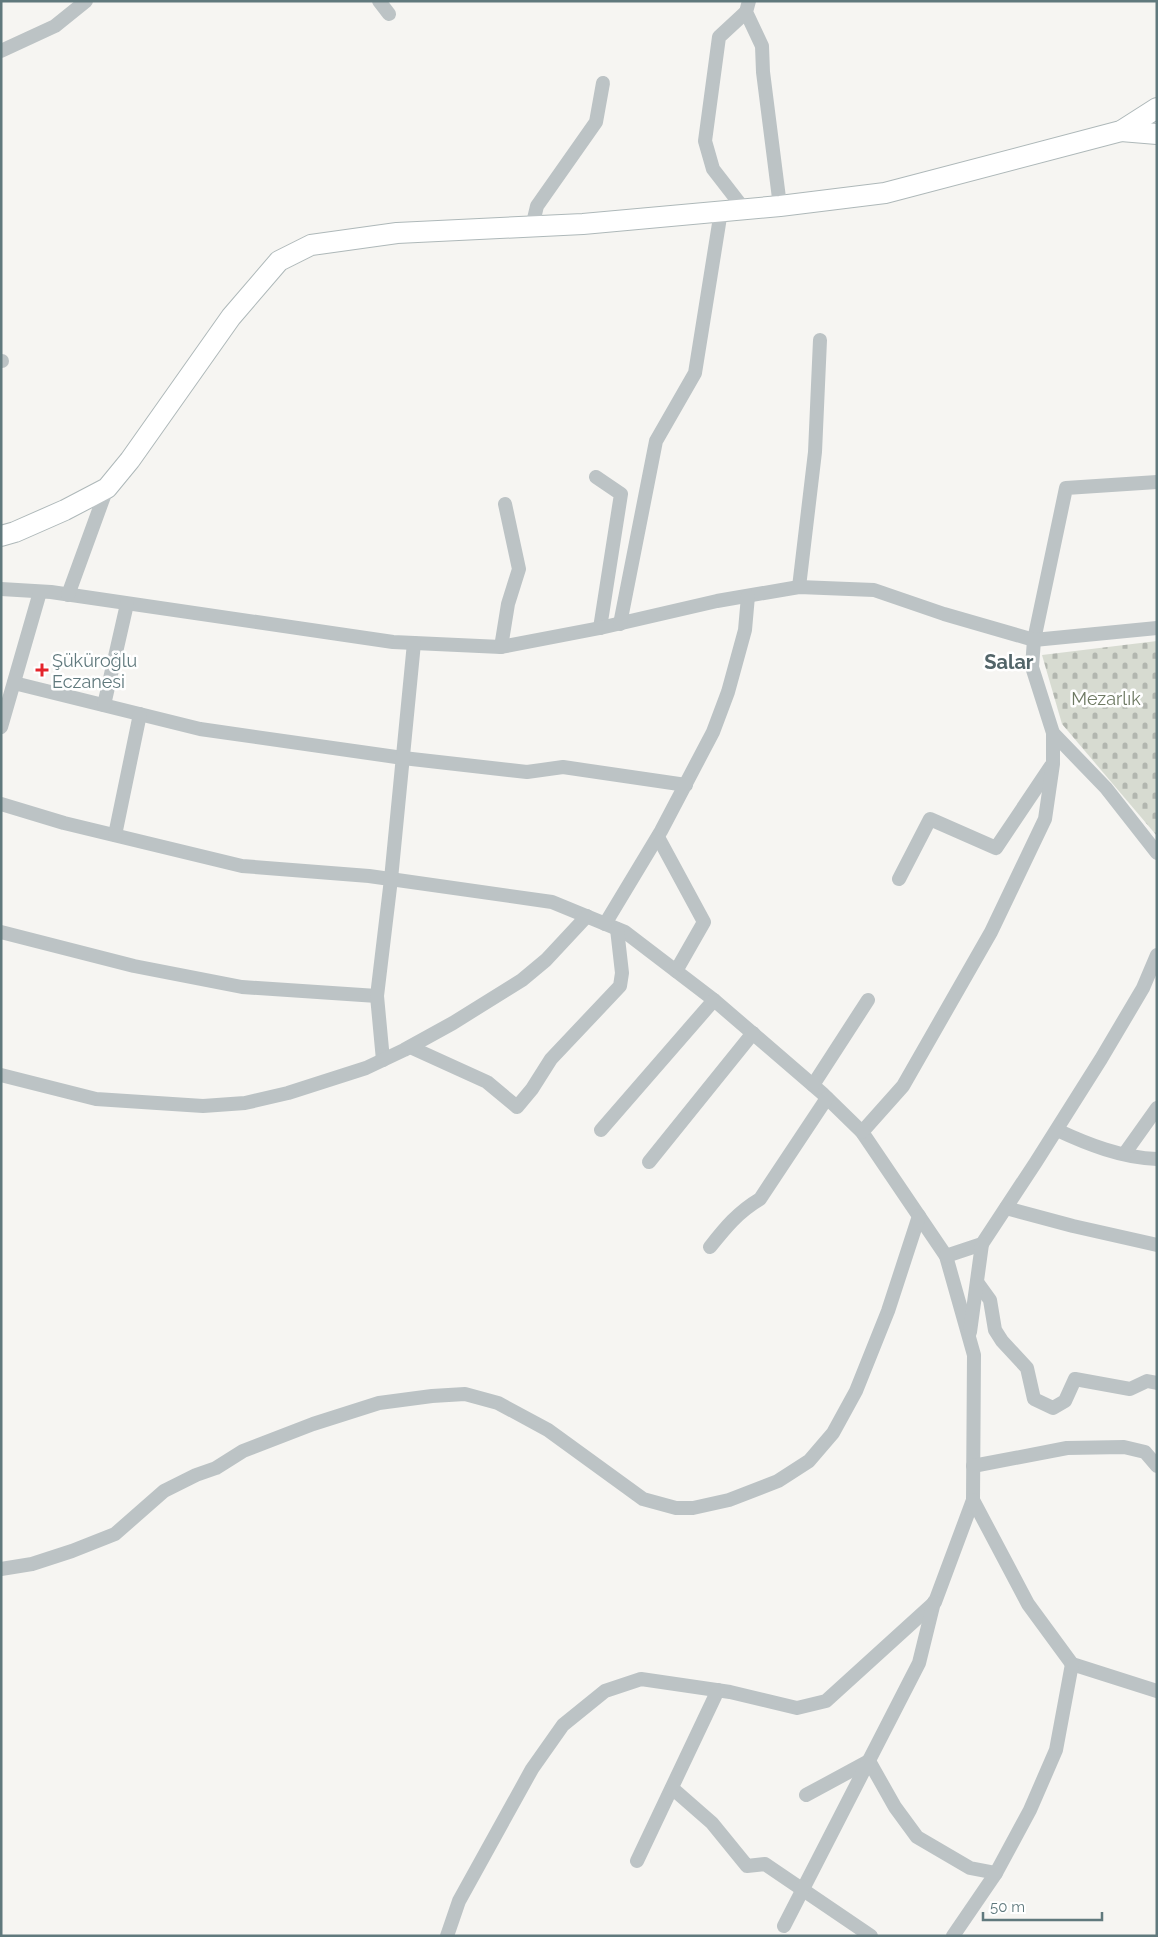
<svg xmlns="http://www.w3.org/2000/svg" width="1158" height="1937" font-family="Raleway,sans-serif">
<defs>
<pattern id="cemetery-stones" width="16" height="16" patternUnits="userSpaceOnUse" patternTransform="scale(1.25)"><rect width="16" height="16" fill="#d7dbd1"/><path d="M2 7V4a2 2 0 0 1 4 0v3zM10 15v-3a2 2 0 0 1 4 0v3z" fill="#b2b6af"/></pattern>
</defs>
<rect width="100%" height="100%" fill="#f6f5f2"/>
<path fill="url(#cemetery-stones)" d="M1157,641v195l-95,-112 -20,-69z"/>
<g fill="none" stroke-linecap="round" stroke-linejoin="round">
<defs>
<g id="secondary">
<path d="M1121,131l36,3"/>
<path d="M1,536l14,-4 50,-22 42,-22 23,-28 101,-143 48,-56 32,-16 86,-12 186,-9 197,-18 105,-13 236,-62 36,-23"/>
</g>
</defs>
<use href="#secondary" stroke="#aeb8b9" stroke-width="22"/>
<g stroke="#bcc3c5" stroke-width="14">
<path d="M379,1l10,13"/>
<path d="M749,1l-3,11 16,34 1,26 17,134"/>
<path d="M1,51l54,-25 31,-25"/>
<path d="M744,209l-31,-40 -8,-28 14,-104 27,-25"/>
<path d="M532,227l5,-21 59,-84 7,-39"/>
<path d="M1,361h1"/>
<path d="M596,477l25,17 -21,134"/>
<path d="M1157,482l-91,6 -32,152 -2,27 21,66 53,55 51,65"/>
<path d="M799,587l16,-135 5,-112"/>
<path d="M1,589l50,3 342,50 108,5 99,-19 117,-27 82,-14 75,3 70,24 90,26 123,-12"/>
<path d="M68,595l39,-107"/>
<path d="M620,624l36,-183 39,-68 26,-162"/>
<path d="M501,647l7,-43 11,-35 -14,-65"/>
<path d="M14,683l186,46 203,29 124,14 36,-5 123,18"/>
<path d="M104,705l23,-101"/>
<path d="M1,727l39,-135"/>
<path d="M1,804l63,19 178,43 127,10 183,26 73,30 89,68 108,93 40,39 84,124 28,99 -1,145 -38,102 -109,99 -29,7 -67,-16 -89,-13 -36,12 -42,34 -31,44 -73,132 -12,35"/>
<path d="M115,835l25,-121"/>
<path d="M658,837l46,85 -28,49"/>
<path d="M899,879l31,-60 66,29 55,-82"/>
<path d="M605,924l56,-93 52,-99 15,-40 17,-62 3,-34"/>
<path d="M1,932l133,34 108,21 135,9"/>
<path d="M410,1047l77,35 30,25 15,-18 19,-30 69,-73 2,-13 -5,-44"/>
<path d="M383,1060l-6,-64 14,-117 23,-236"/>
<path d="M1,1075l95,24 107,7 42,-3 43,-10 78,-25 38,-18 49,-27 69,-43 24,-20 41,-44"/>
<path d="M813,1085l55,-85"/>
<path d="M601,1130l113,-130"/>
<path d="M1057,1130c30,14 65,28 100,29"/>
<path d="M862,1132l41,-46 88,-154 54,-113 8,-55v-31"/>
<path d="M1125,1153l32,-45"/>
<path d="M649,1162l104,-129"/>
<path d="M1006,1208l67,18 84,19"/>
<path d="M710,1247c15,-19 28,-35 50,-48l67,-101"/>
<path d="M946,1256l36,-12 54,-82 65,-103 42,-71 14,-33"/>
<path d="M977,1282l13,18 5,30 7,11 25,27 7,31 19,9 12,-7 10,-22 55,10 17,-8 10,2"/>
<path d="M970,1332l12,-88"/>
<path d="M973,1466l94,-18 57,-1 21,5 12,14"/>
<path d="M973,1500l55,104 44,60 85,27"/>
<path d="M1,1569l31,-5 40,-13 43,-17 49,-43 32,-16 20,-7 27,-17 70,-27 66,-21 53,-7 33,-2 33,9 50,27 95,69 33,9h17l36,-8 49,-19 31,-20 24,-28 23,-42 32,-80 31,-95"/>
<path d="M672,1788l40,35 35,43 18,-2 106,72"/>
<path d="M806,1795l63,-34 26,46 22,30 53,31 26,5"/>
<path d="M637,1861l81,-171"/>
<path d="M784,1926l135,-263 15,-61"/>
<path d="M953,1936l43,-63 34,-63 26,-60 16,-86"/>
</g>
<use href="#secondary" stroke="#fff" stroke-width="20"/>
</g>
<path fill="#e4242b" stroke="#fff" stroke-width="2" d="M39.5 662.5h5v5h5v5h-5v5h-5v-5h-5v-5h5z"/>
<g text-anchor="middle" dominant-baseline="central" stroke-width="5" stroke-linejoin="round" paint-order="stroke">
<g font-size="18" fill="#60797d" stroke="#fff" text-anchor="start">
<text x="52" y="660">Şüküroğlu<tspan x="52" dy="21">Eczanesi</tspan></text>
</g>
<g font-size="18" fill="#6e7a63" stroke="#fff">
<text x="1106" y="698">Mezarlık</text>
</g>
<g font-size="20" font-weight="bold" fill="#526468" stroke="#fff">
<text x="1009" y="662">Salar</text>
</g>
</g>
<rect width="1158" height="1937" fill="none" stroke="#60797d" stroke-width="5"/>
<path d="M983 1912v8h119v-8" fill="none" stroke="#60797d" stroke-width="2.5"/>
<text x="990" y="1912" font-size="15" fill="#60797d" stroke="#ffffff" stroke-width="4" paint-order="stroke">50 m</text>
</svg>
